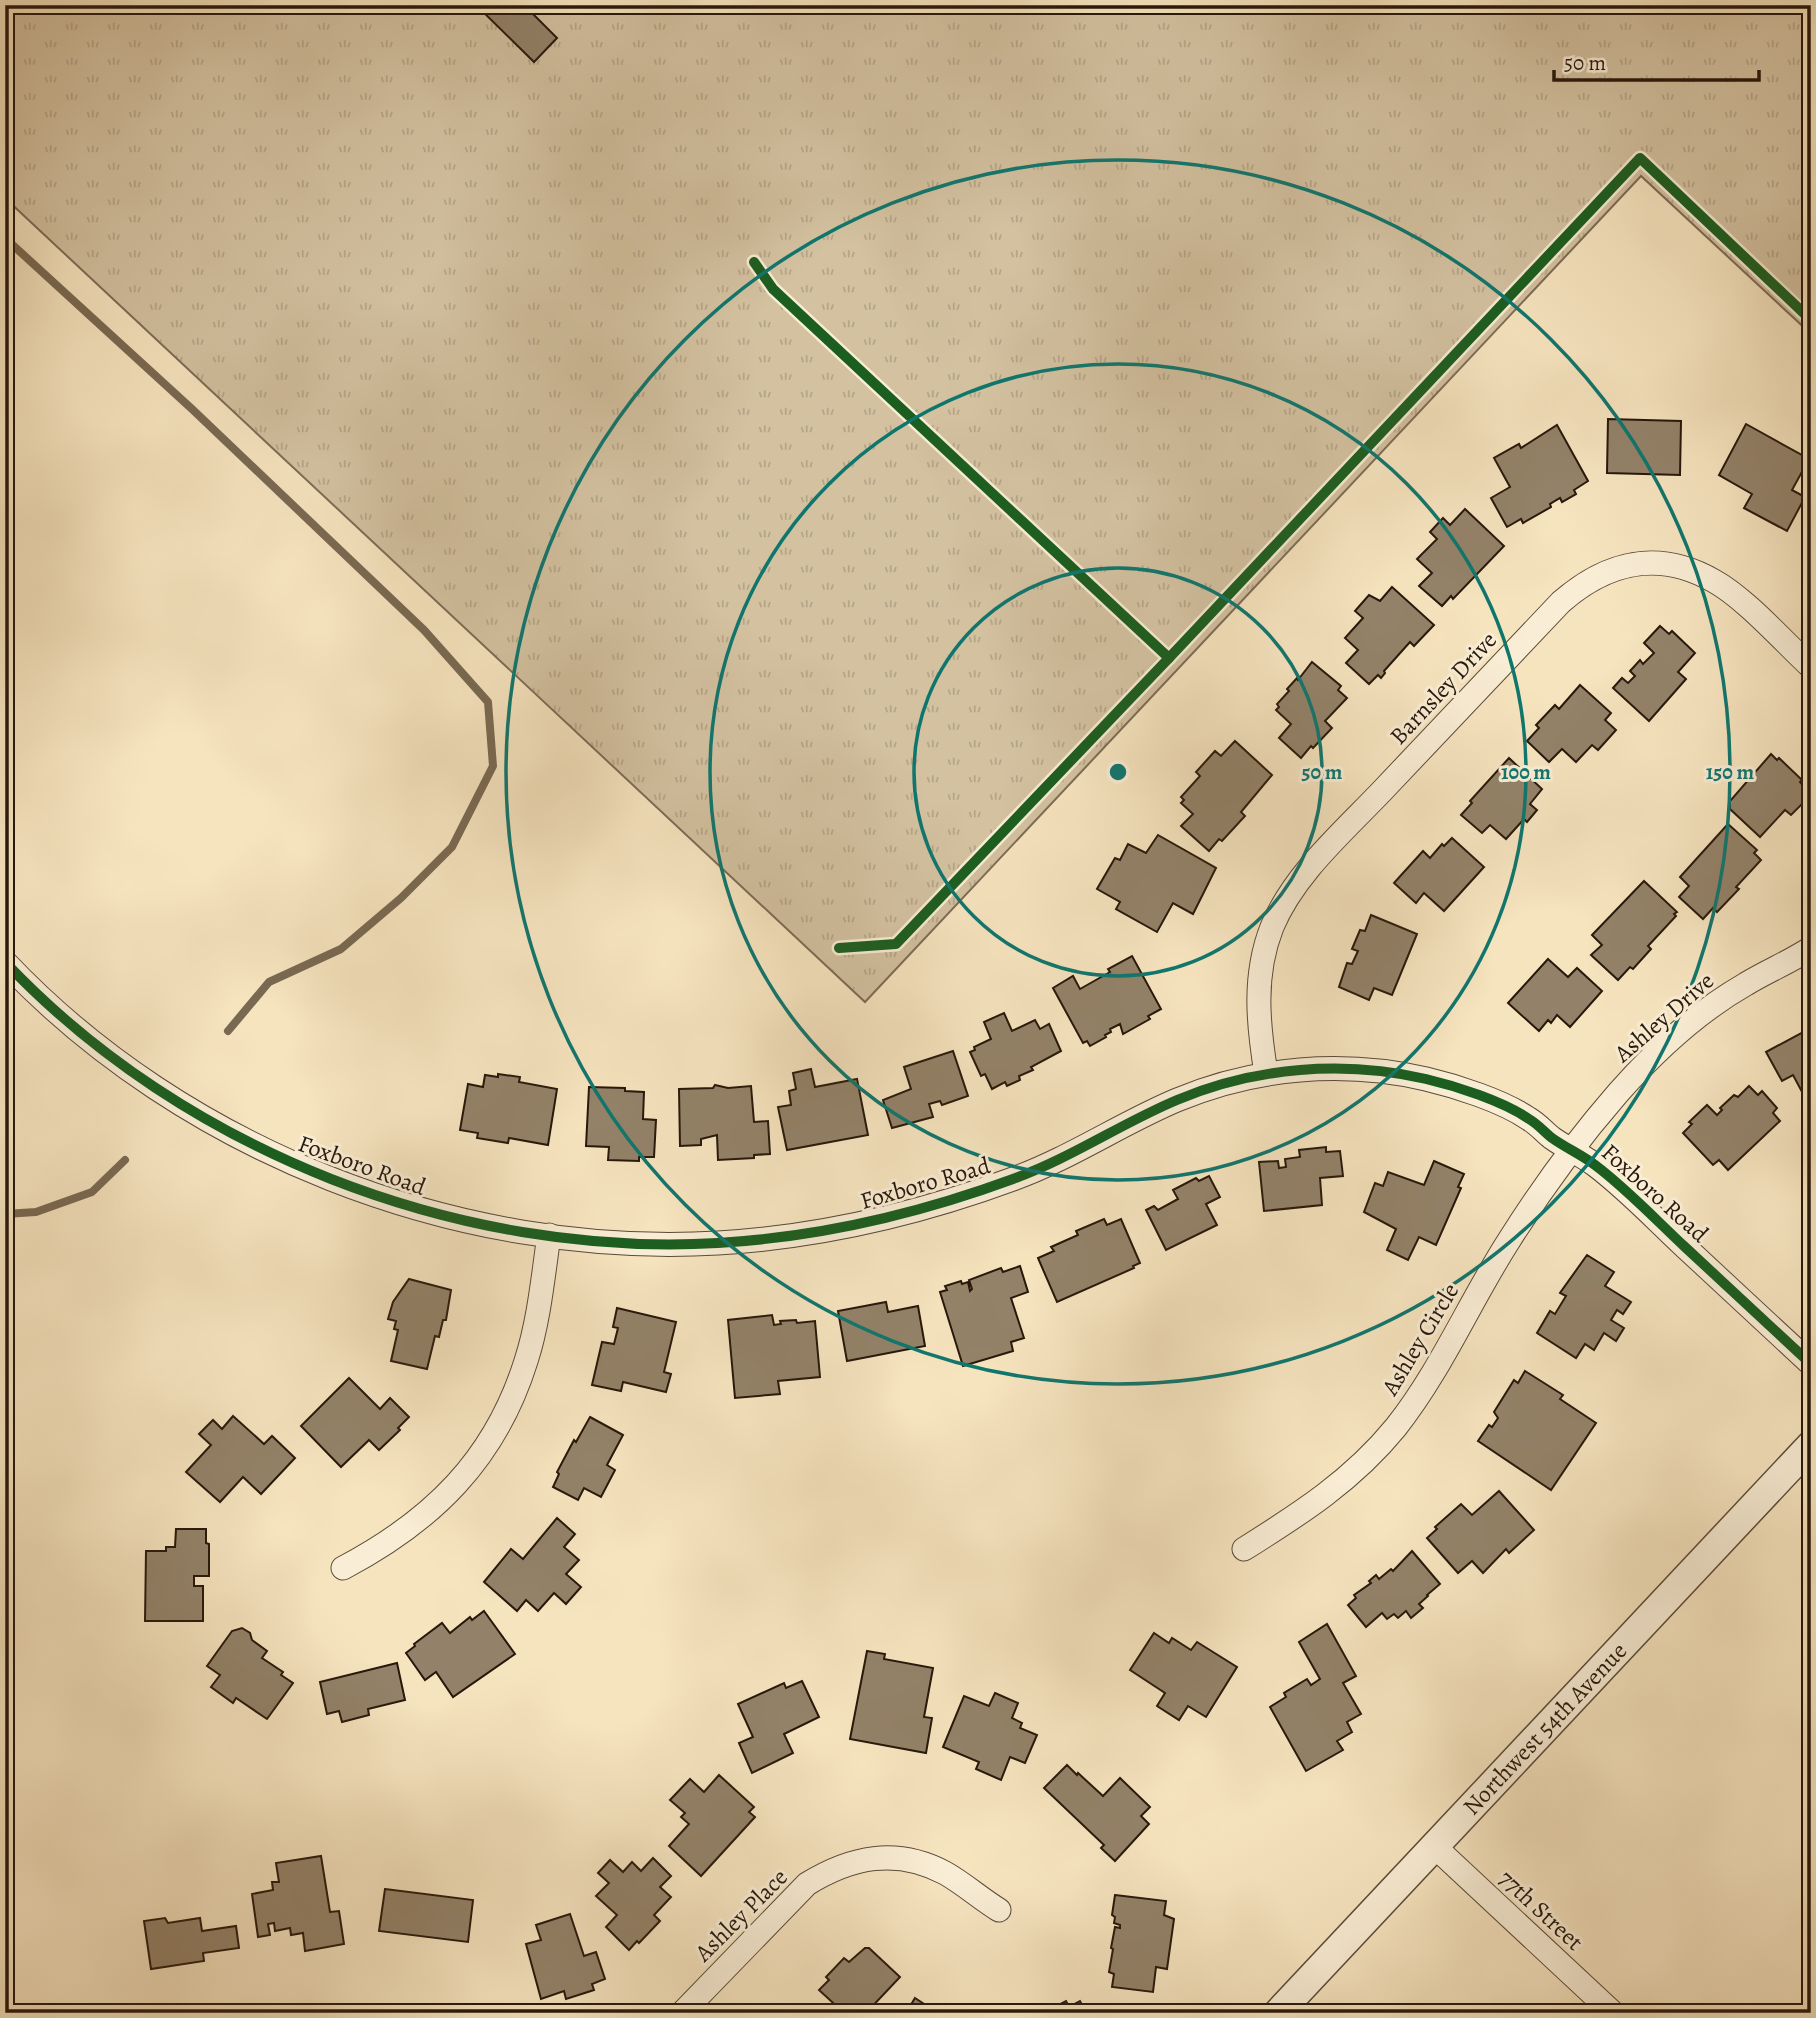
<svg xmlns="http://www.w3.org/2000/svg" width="1816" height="2018" font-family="Alegreya,serif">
<defs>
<pattern id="park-tufts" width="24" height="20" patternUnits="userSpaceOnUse" patternTransform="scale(1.75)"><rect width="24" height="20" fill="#d3c1a0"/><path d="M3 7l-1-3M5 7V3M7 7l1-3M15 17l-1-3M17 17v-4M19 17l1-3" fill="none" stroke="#b5a588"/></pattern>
</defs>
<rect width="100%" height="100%" fill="#f6e4bf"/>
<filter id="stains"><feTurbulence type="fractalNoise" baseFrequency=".00286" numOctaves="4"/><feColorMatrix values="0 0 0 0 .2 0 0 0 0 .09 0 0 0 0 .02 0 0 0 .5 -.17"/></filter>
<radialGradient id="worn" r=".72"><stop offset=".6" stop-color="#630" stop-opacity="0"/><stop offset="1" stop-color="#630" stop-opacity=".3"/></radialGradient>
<path fill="url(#park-tufts)" stroke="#7d6c56" stroke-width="2" d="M5,5h1806v329l-170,-158 -776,826 -860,-804z"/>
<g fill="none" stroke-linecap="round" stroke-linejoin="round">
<g stroke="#796952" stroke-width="8">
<path d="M5,238l187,171 232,221 64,72 5,64 -41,81 -51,51 -60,51 -72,33 -41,49"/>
<path d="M5,1214l31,-2 56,-20 33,-32"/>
</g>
</g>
<g fill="#938269" stroke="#27180b" stroke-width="2">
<path d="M476,5h48l33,33 -23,24z"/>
<path d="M1608,419l73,2 -1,54 -73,-2z"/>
<path d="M1746,424l63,35 -17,31 13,7 -18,34 -43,-23 8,-14 -33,-19z"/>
<path d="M1557,425l31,56 -14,9 2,4 -14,8 -2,-4 -10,6 1,3 -28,16 -2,-4 -14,8 -16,-29 19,-11 -16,-29 25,-14 2,4z"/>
<path d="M1465,509l39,37 -51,53 -2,-3 -9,10 -23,-20 13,-13 -15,-14 20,-20 -7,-7 13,-14 7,7z"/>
<path d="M1392,587l42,38 -20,21 -4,-4 -26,29 1,2 -4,5 -3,-3 -9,9 -23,-21 12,-13 -13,-12 18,-20 -8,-7 14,-16 11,6z"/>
<path d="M1660,626l9,8 3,-3 23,22 -17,19 8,7 -37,42 -36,-33 9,-10 6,5 7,-7 -5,-5 10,-11 3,4 11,-11 -10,-10z"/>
<path d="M1312,662l29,24 -3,4 9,8 -22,23 7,7 -19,20 -2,-2 -10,12 -22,-20 12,-14 -15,-14 3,-3 -2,-3 12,-13 -2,-2 10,-11 1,2z"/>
<path d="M1580,685l31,28 -6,7 11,10 -18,20 -6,-5 -16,17 -14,-13 -13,13 -22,-21 12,-13 -3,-3 19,-20 4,4z"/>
<path d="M1235,741l37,34 -31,37 4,4 -23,25 -3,-2 -10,12 -28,-25 12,-12 -12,-11 3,-3 -3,-3 19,-21 -4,-4 19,-21 6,5z"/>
<path d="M1771,754l6,6 2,-2 23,22 -2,2 11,13 -20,20 -6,-5 -25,27 -30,-28v-8z"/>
<path d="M1509,758l33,31 -12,15 7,6 -10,12 -3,-3 -18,20 -16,-14 -8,8 -21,-18 11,-12 -2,-2z"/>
<path d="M1728,824l29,26 -3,3 7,7 -25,27 3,2 -22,23 -4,-4 -10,11 -24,-22 10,-11 -9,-9z"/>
<path d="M1158,835l58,33 -23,46 -20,-11 -16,29 -41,-23 4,-7 -23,-13 18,-31 5,2 8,-16 18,9z"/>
<path d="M1452,838l32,29 -40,44 -20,-18 -8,10 -22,-20 29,-32 7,7 12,-14 2,2z"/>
<path d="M1644,881l33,31 -3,2 2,2 -28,30 3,3 -18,20 -3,-2 -12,13 -27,-25 11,-10 -10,-10z"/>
<path d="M1371,915l46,19 -25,61 -18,-7 -5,12 -30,-13 8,-24 5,1 6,-13 -6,-2 8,-19 5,1z"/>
<path d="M1132,956l29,53 -13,7 2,3 -27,15 -3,-10 -10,5 1,3 -6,3 1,2 -16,9 -3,-5 -4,2 -30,-55 20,-12 7,13 30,-17 -2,-3z"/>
<path d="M1548,959l20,18 9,-9 25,23 -32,36 -13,-12 -6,8 -3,-3 -9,11 -31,-28z"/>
<path d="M1004,1013l8,18 23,-11 5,9 9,-5 12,27 -30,16 2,3 -14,6 1,4 -13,6 -2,-4 -13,7 -7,-15 -4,2 -11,-24 5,-2 -1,-3 17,-8 -7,-17z"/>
<path d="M1805,1031l6,11v59l-3,2 -15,-28 -11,6 -16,-29z"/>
<path d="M953,1051l15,45 -26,9 -2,-4 -11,3 4,13 -41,11 -9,-28 28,-11 -7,-22z"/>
<path d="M811,1069l4,18 42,-8 11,56 -81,15 -9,-43 13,-2 -2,-14 7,-2 -3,-16z"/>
<path d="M498,1074l22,3 -1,5 38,7 -9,56 -39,-7 -1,5 -31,-5 1,-5 -18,-3 8,-46 15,3 2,-12 13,2z"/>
<path d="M715,1085l13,3 23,-2 3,36 14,-1 2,33 -16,1v3l-36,2 -1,-25 -16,4v6l-21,1 -1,-57 34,-1z"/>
<path d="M1749,1086l9,9 4,-4 15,17 -4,5 7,8 -52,49 -9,-10 -6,5 -30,-32 9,-9 -3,-2 18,-17 10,10 5,-5 -2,-2 14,-13 4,2z"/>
<path d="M589,1087l36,1v3l19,1 -1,27 13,1 -2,37h-15v4l-31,-1 1,-13 -23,-1z"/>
<path d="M1326,1147v5l14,-1 3,25 -23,2 2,27 -58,6 -5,-49 19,-1 1,7 7,-1 -1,-8 15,-2 -1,-7z"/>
<path d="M1434,1161l30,13 -6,13 3,1 -25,57 -17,-8 -11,23 -21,-10 9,-21 -32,-17 11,-29 8,3 5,-14 36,13z"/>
<path d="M1209,1176l11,21 -14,7 11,21 -51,25 -20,-40 8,-4 4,4 20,-11 -5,-9 23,-12 3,3z"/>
<path d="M1104,1219l3,6 14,-6 19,44 -7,3 1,2 -77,34 -19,-44 16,-7 -3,-4 27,-12 -2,-4z"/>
<path d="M1587,1255l27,17 -9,14 26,16 -8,12 -6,-4 -6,10 13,8 -8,13 -12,-8 -10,17 -9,-6 -9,14 -39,-25 13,-22 5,3 11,-18 -6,-3z"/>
<path d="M1020,1266l8,26 -17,6 13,40 -13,4 2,9 -50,15 -23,-74 7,-2 -2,-4 16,-5 1,3 6,-2 2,9 2,-2 -3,-9 32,-12 2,4z"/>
<path d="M409,1279l42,11 -5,30h-3l-4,17 -4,-1 -8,33 -36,-8 7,-31 -4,-1 2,-8 -8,-2 5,-17z"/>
<path d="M886,1302l2,10 30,-6 7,40 -78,15 -9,-50z"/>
<path d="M617,1308l59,14 -12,50 7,2 -5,18 -43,-10 -2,9 -29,-6 10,-43 12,2 4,-16 -5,-1z"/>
<path d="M772,1315l2,10 7,-1 -1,-3 16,-1 1,3 18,-2 5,56 -42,4 2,13 -45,4 -7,-78z"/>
<path d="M1525,1371l38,24 -3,4 36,24 -45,67 -73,-49 11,-16 3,2 6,-9 -4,-6 20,-32 4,3z"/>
<path d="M349,1378l31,31 10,-11 19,19 -11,11 2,2 -21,20 -10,-10 -28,27 -40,-41z"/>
<path d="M233,1416l31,28 8,-8 23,22 -34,36 -18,-17 -23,25 -34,-30 25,-27 -12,-11 14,-14 9,9z"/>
<path d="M590,1417l33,18 -16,30 8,5 -14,27 -17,-9 -6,12 -25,-13 6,-13 -2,-2 17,-32 2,2z"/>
<path d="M1499,1491l35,39 -25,23 -3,-4 -23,24 -11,-12 -14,12 -31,-35 10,-9 -2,-2 26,-23 11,11z"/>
<path d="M557,1518l18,16 -11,13 15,13 -13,14 15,13 -15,17 -12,-11 -16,18 -12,-11 -9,11 -33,-29 27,-33 12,10z"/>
<path d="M176,1529h30v14l3,1v32h-15v10h9v35h-58l1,-70h20v-4h9z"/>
<path d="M1412,1551l28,33 -13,11 1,1 -9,8 4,4 -12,10 -5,-7 -8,7 -4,-4 -7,5 -5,-6 -16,14 -18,-22 8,-7 -2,-3 17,-12 -2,-2 7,-6 3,4 12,-10 2,2z"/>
<path d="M484,1611l31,43 -62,43 -17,-25 -11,8 -19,-27 9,-7 -1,-2 28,-21 8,10 20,-16 2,3z"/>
<path d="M1327,1624l29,52 -13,7 18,31 -14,8 5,10 -15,9 6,9 -37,21 -36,-64 16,-10 -2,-4 23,-14 4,6 9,-6 -21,-37z"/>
<path d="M242,1628l8,5 2,7 15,11 -5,7 21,14 -2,3 12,8 -26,36 -31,-21 -3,5 -22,-16 9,-12 -13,-9 25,-35z"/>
<path d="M1154,1633l15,10 3,-5 19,12 6,-8 40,25 -31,50 -18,-11 -9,14 -22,-14 8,-13 -35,-23z"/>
<path d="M867,1651l18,3 -1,5 49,9 -9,49 8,1 -6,35 -76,-14z"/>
<path d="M397,1663l8,37 -37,9 1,6 -27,7 -3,-11 -12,3 -7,-32z"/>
<path d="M802,1681l17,36 -35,17 9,19 -41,20 -13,-30 14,-6 -15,-33 46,-21 2,5z"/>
<path d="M995,1693l23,10 -6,15 10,5 -2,5 17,7 -12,28 -15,-6 -9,23 -25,-11 3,-7 -36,-15 21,-51 25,10z"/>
<path d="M1067,1765l10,10 1,-2 25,23 17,-18 30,29 -9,9 8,8 -34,37 -14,-13 3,-3 -60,-57z"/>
<path d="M719,1775l35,32 -5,5 6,5 -54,59 -32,-30 20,-22 -8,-7 4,-4 -15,-13 20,-21 14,13z"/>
<path d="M321,1856l9,56 9,-1 5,33 -39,7 -2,-18 -12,2 -1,-7 -15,3 -1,-8 -6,1 2,11 -12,2 -6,-43 21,-4 -1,-8h7l-3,-19z"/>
<path d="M653,1858l18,18 -11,11 11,10 -17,18 6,6 -21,22 -2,-2 -8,9 -23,-23 11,-12 -21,-19 13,-13 -11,-10 12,-13 13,12 9,-10 9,9z"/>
<path d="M385,1889l88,11 -5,42 -89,-11z"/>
<path d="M1115,1895l51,6 -2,14 10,4 -7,50 -11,-2 -3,25 -41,-5 2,-13 -5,-2 4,-23 -2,-1 4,-21 5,1v-3l-6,-2 1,-6 -3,-2z"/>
<path d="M570,1914l14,42 12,-4 9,27 -13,5 2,6 -28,9 -2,-8 -23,8 -15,-55 15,-4 -5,-15z"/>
<path d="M165,1918l3,5 32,-5 2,13 34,-5 3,22 -36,5 1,8 -53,8 -7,-48z"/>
<path d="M865,1948h4l31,29 -34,36h-22l-25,-23 10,-10 -3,-3 18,-19 5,4z"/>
<path d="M915,1998l17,11 5,-5 11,9h-42z"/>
<path d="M1066,2001l3,6 11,-6 6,12h-43z"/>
</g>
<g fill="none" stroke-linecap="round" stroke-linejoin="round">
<defs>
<g id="minor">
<path d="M5,962c179,189 453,296 713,281 102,-6 200,-29 295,-64 58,-21 109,-56 164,-79 78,-33 167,-40 249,-21 30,7 77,22 103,40 9,5 15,13 23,19 14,10 30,17 43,27 32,24 61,55 90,82 42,39 84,78 126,117"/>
<path d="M1266,1073c-8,-49 -13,-98 6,-146 22,-53 71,-95 110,-136 59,-63 119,-126 179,-189 46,-40 97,-53 153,-21 31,17 70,61 97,86"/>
<path d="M1244,1549c56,-35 109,-69 152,-122 45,-57 73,-124 112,-185 32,-51 70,-103 110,-149 37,-42 79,-81 128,-109 21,-13 44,-22 65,-36"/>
<path d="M343,1568c89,-47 152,-108 183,-207 13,-40 17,-84 23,-126"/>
<path d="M1434,1846l179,167"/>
<path d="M682,2013l125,-129c44,-27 89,-37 138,-11 18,10 36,26 54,37"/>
</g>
<g id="tertiary">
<path id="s1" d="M1278,2013l533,-568"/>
</g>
</defs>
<use href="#minor" stroke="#5b4b38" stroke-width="25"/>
<use href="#tertiary" stroke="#5b4b38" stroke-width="31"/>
<use href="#minor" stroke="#f9edd5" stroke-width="23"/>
<use href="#tertiary" stroke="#f9edd5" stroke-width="28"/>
<defs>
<g id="cycleway">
<path d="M754,262l19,27 396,369 471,-500 171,162"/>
<path d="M839,948l57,-4 273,-286"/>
<path d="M5,962c179,189 453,296 713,281 102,-6 200,-29 295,-64 58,-21 109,-56 164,-79 78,-33 167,-40 249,-21 30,7 77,22 103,40 9,5 15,13 23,19 14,10 30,17 43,27 32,24 61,55 90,82 42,39 84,78 126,117"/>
</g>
</defs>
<use href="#cycleway" stroke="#f9edd5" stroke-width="15"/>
<use href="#cycleway" stroke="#1b5e20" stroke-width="10"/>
</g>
<g fill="none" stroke="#0f766e" stroke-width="3.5">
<circle cx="1118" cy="772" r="204"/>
<circle cx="1118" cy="772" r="408"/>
<circle cx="1118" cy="772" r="612"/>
</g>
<g text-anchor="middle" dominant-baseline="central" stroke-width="6" stroke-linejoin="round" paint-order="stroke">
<g font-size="24" fill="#27180b" stroke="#f9edd5">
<text transform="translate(1443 688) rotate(-47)">Barnsley Drive</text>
<text transform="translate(1664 1017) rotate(-41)">Ashley Drive</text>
<text transform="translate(362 1165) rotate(20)">Foxboro Road</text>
<text transform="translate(925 1183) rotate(-16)">Foxboro Road</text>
<text transform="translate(1655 1193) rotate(42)">Foxboro Road</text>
<text transform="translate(1420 1339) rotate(-59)">Ashley Circle</text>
<text stroke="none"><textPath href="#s1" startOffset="390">Northwest 54th Avenue</textPath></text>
<text transform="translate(1541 1910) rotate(43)">77th Street</text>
<text transform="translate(741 1915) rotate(-45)">Ashley Place</text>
</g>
</g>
<circle cx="1118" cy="772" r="10" fill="#0f766e" stroke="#f9edd5" stroke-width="3.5"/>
<g font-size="21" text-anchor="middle" font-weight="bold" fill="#0f766e" stroke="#f9edd5" stroke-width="6" stroke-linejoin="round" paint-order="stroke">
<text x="1322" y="779">50 m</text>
<text x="1526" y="779">100 m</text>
<text x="1730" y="779">150 m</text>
</g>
<rect width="1816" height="2018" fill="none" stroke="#f6e4bf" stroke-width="28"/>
<rect x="7" y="7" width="1802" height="2004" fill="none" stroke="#27180b" stroke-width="3.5"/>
<rect x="14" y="14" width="1788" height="1990" fill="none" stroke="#27180b" stroke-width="2"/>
<path d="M1554 70v10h205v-10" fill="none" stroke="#27180b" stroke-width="3.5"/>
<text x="1564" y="70" font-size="21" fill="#27180b" stroke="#f9edd5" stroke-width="5" paint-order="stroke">50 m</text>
<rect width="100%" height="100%" filter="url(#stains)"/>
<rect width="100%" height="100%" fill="url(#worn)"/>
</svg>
